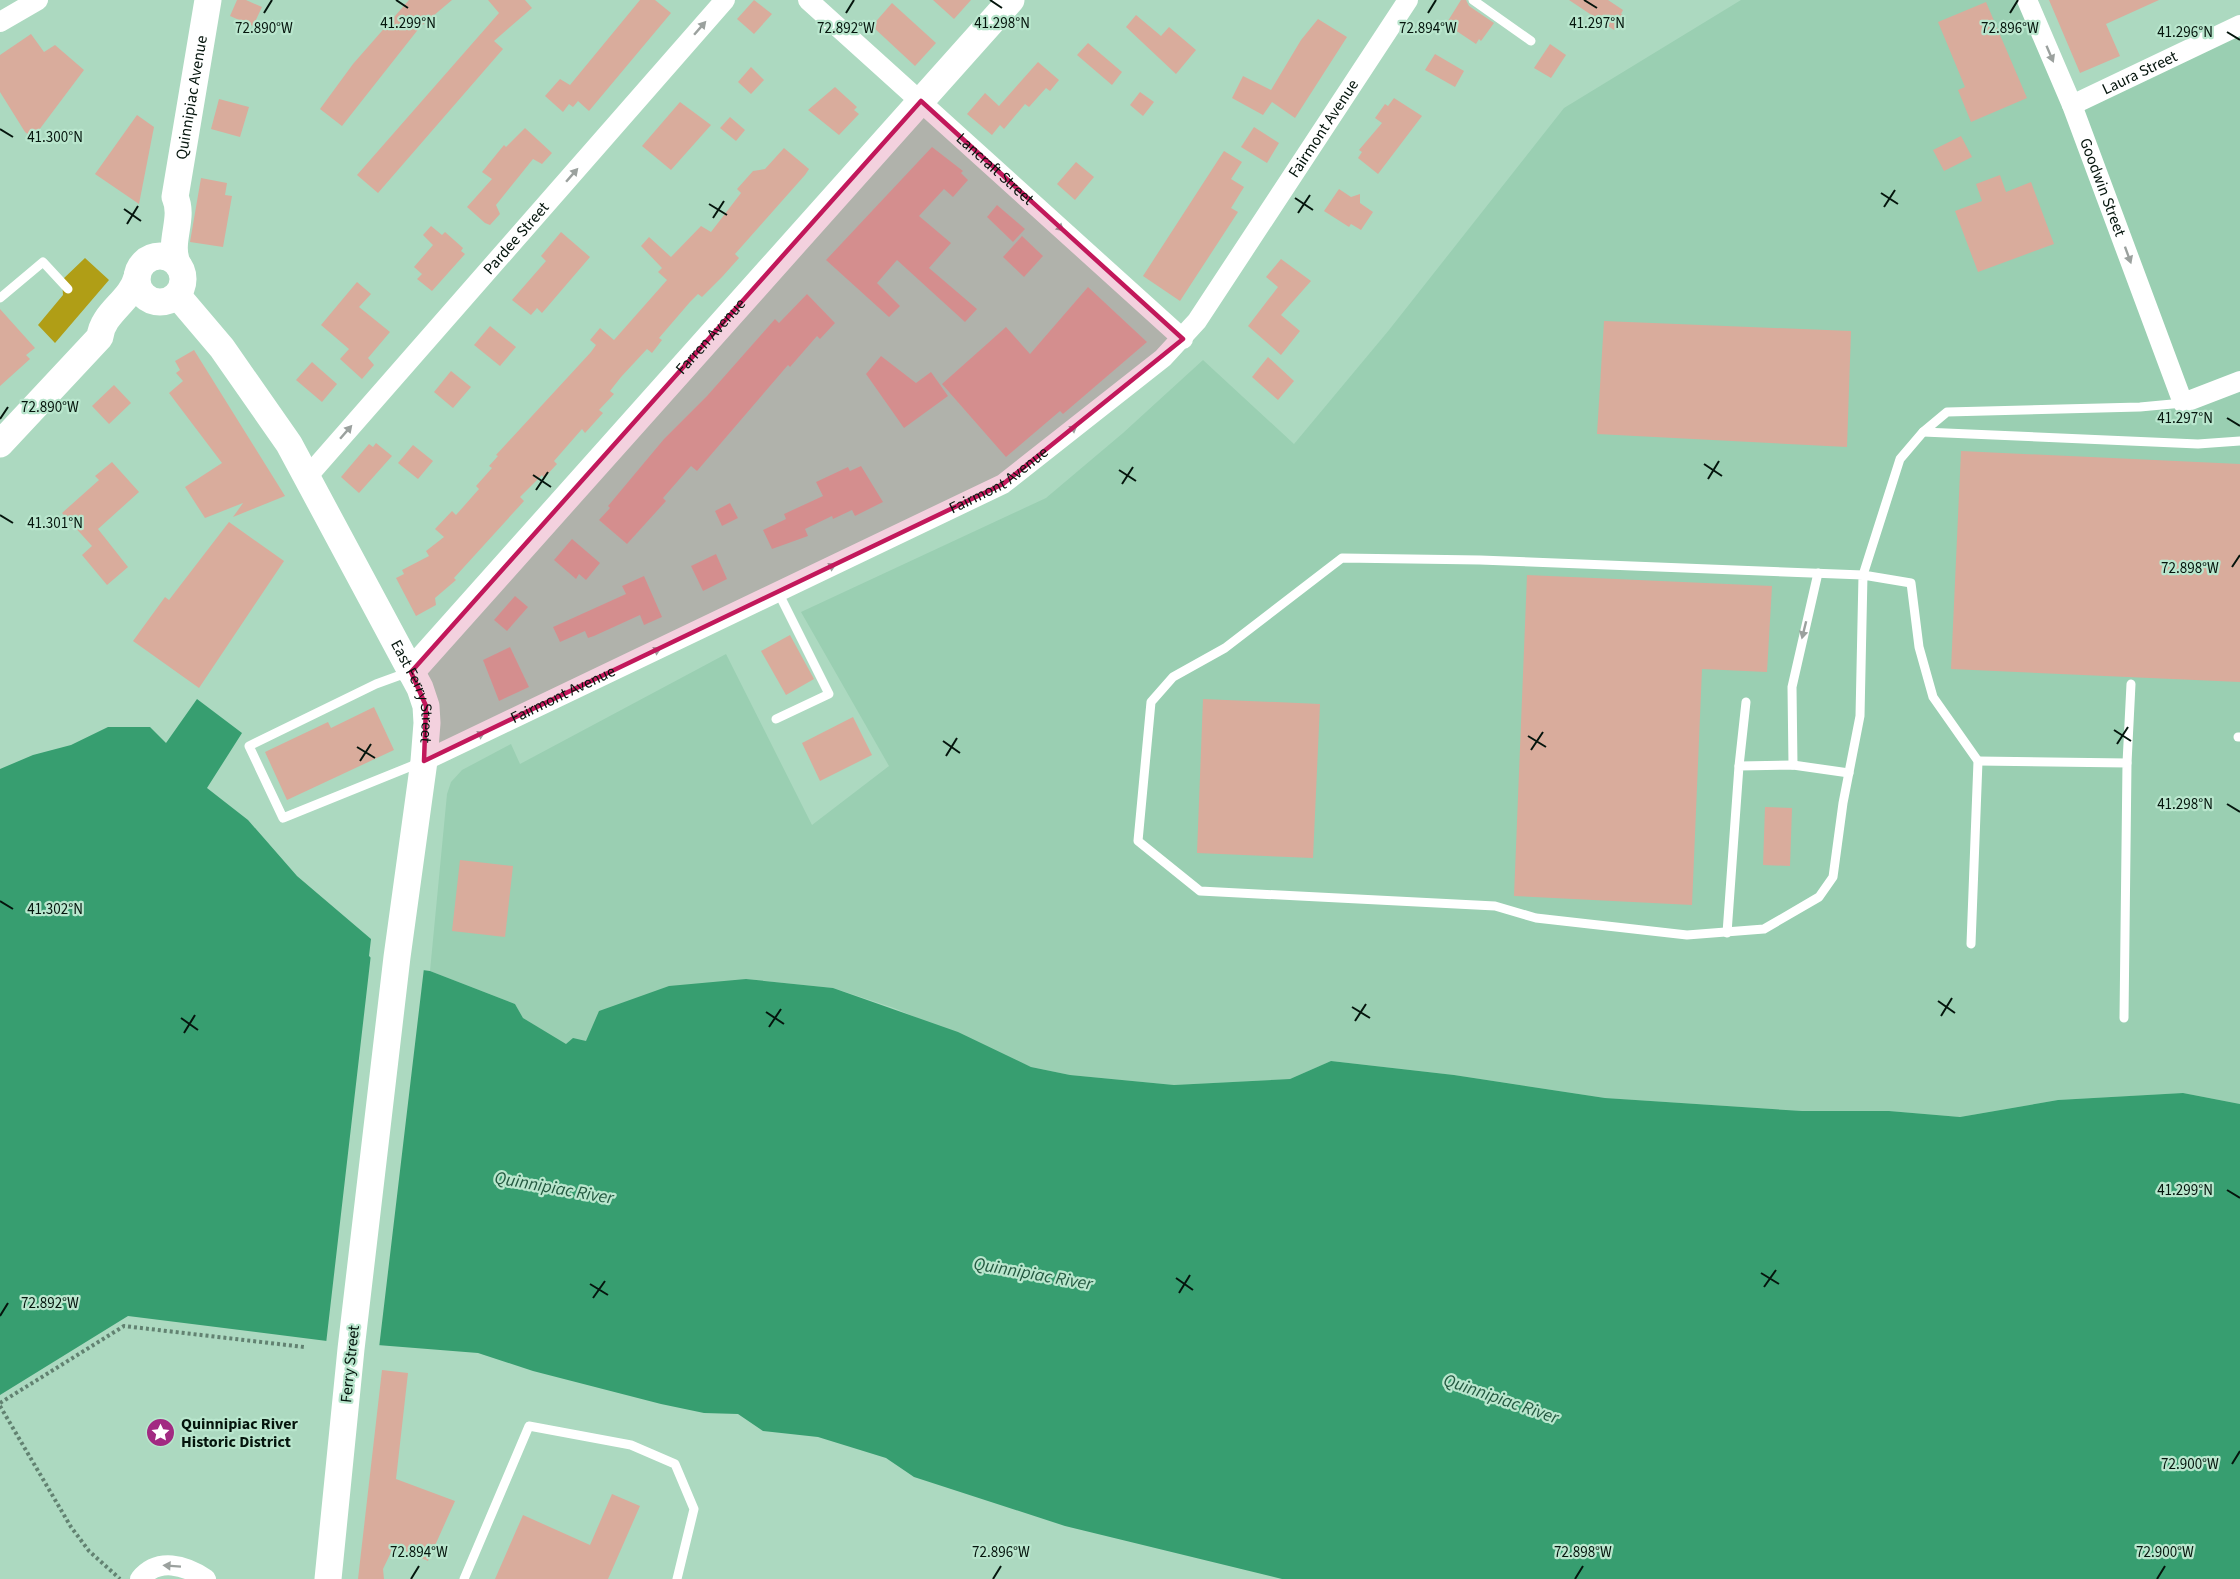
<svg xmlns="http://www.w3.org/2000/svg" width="2240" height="1579" font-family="'Source Sans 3',sans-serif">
<rect width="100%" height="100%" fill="#acd9c0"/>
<path fill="#9acfb2" d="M1741,0h286l45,105 168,-80v1079l-57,-11 -125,7 -98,17 -71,-6h-87l-197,-13 -151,-23 -123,-14 -41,18 -116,6 -104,-10 -39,-8 -137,-59 -61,-20 -87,-9 -160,62 -20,4 -43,-27 -8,-14 -85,-33 17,-177 4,-12 11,-12 49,-26 9,20 206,-110 86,171 77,-59 -88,-154 245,-114 77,-65 80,-73 91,84 95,-114 175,-222z"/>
<path fill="#b09e16" d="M85,258l24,22 -54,63 -17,-18 25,-30 -1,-15z"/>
<path fill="#379e70" d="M197,699l45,34 -35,55 41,32 49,56 74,63 -2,17 9,8 52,7 85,33 8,14 43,26 7,-6 13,3 13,-30 70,-25 77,-7 87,9 125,44 73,35 39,8 104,10 116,-6 41,-18 123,14 151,23 197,13h87l71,6 98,-17 125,-7 57,11v475h-958l-217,-53 -151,-49 -28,-19 -68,-21 -55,-6 -25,-17 -34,-1 -43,-9 -128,-33 -55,-18 -151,-12 -199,-25 -128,79v-626l33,-14 38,-10 37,-18h42l16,16z"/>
<path fill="#acd9c0" d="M371,954l8,7 45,7 -45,380 -53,-4z"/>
<g fill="#d9ac9c">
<path d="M237,0h9l16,7 -9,19 -23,-10z"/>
<path d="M409,0h43l-32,27 -78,99 -22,-17 33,-45z"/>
<path d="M488,0h37l7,8 -38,33 9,8 -125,144 -21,-18 142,-162z"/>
<path d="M640,0h15l16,13 -82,98 -11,-10 -5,6 -4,-3 -6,8 -18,-16 15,-17 10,6z"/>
<path d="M754,0l18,14 -18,20 -17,-15z"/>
<path d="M933,0h38l-17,19z"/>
<path d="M1461,0h5l3,6 25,17 -13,18 -2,-2 -3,5 -30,-20z"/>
<path d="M1569,0h39l15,10 -2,4 2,1 -9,15z"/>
<path d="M2049,0h110l-53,24 14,32 -40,17z"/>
<path d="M1986,2l41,96 -56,24 -13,-32 7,-3 -27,-65z"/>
<path d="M892,3l44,40 -21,23 -43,-40z"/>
<path d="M1136,15l25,21 8,-9 27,23 -20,24 -50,-47z"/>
<path d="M1318,19l29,18 -52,81 -23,-16 -9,13 -31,-17 11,-22 28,14 30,-50z"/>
<path d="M31,34l13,18 11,-7 29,25 -51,68 -8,-6 -25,-40v-37z"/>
<path d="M1088,43l34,29 -10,13 -35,-30z"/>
<path d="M1550,44l16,11 -15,23 -17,-10z"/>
<path d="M1435,54l29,17 -9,16 -30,-17z"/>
<path d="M1038,62l21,18 -9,11 -4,-3 -17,19 -4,-3 -21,25 -4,-4 -8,10 -25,-21 18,-21 14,13z"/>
<path d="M751,67l13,13 -13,14 -13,-12z"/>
<path d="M835,87l22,20 -3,3 5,4 -20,21 -31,-25z"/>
<path d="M1140,92l14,10 -11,14 -13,-11z"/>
<path d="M1394,98l28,18 -44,58 -20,-16 4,-6 -3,-2 23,-27 -7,-5 10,-14 3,2z"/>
<path d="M219,99l30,8 -9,30 -29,-8z"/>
<path d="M680,102l31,23 -40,45 -29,-24z"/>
<path d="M137,115l17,12 -15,77 -44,-30z"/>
<path d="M730,117l15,13 -9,11 -16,-13z"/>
<path d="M1254,127l25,16 -12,20 -26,-16z"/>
<path d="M525,128l27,25 -10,11 -9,-5 -37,46 4,9 -10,11 -5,-2 -18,-16 25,-28 -10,-7 22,-27 2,2z"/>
<path d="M1961,136l11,21 -28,14 -11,-21z"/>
<path d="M932,147l31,24 -2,2 7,7 -15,17 -9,-8 -25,27 32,27 -22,25 48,41 -12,13 -68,-62 -20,23 23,23 -11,11 -63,-57z"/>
<path d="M784,148l25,21 -4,6 -70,79 4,4 -17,19 -20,20 -4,-3 -8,8 -31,36 3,2 -10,13 -5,-4 -26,28 -11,14 4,3 -15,16 4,3 -18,20 -3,-4 -28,32 3,3 -13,14 -2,-3 -22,22 4,4 -70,77 2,2 -21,18 1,7 -20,11 -20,-38 8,-4 -2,-4 27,-14 -3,-5 18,-14 -9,-8 17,-18 4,4 23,-26 -3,-3 16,-18 -3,-2 9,-10 -2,-1 95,-103 5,-7 -6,-5 10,-12 14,12 53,-60 -9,-8 4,-4 -21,-22 8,-9 22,20 30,-31 10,6 30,-39 -4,-4 16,-18 12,-2z"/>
<path d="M1224,151l18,11 -11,17 13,8 -13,21 7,4 -58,89 -37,-25z"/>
<path d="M1076,162l18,15 -19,23 -18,-16z"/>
<path d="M2000,175l6,17 25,-10 23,62 -76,28 -23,-61 27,-10 -6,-17z"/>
<path d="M201,178l26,5 -2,12 7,1 -9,51 -33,-5z"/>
<path d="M1339,189l12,8 9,-3v9l13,9 -12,18 -10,-6 -2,3 -25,-16z"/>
<path d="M997,205l28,24 -12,13 -26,-25z"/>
<path d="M431,226l11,9 3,-3 18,16 -2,3 4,3 -33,37 -15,-12 5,-5 -8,-7 19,-22 -10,-10z"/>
<path d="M561,232l29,25 -48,56 -5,-5 -6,7 -19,-15 34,-39 -5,-5z"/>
<path d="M1022,236l21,20 -19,21 -21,-20z"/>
<path d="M1281,259l30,22 -30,34 19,16 -19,24 -33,-29 30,-39 -12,-10z"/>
<path d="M357,282l14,12 -12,13 31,25 -22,26 6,7 -12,14 -22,-20 9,-10 -28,-24z"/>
<path d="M1088,287l59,55 -84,72 -3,-3 -54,46 -64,-73 64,-57 24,27z"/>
<path d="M807,294l28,29 -15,16 -3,-3 -27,31 -2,-2 -91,106 -6,-5 -28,32 3,3 -39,43 -28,-24 11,-12 -2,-2 56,-67 43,-43 68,-77 4,4z"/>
<path d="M0,309l35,39 -9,7 4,4 -30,27z"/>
<path d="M1604,321l247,10 -4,116 -250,-13z"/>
<path d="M490,326l26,21 -16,19 -26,-21z"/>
<path d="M194,350l91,146 -52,21 10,-14 -38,15 -20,-31 37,-24 -53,-70 14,-12 -7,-8 4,-3 -5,-9z"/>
<path d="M881,356l35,27 15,-11 17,24 -44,32 -38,-54z"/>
<path d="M1268,357l26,24 -16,19 -26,-23z"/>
<path d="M312,362l25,22 -15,18 -26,-22z"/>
<path d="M451,371l20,16 -18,21 -19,-16z"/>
<path d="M114,385l17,18 -22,21 -17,-18z"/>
<path d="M376,443l16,13 -33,37 -18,-16 28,-33 4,3z"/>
<path d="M413,445l20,16 -15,18 -20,-16z"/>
<path d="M1961,451l279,13v218l-289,-13z"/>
<path d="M112,462l27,30 -41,37 30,38 -21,18 -25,-30 10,-9 -30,-33 37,-33 -4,-4z"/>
<path d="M861,466l22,36 -28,14 -3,-6 -19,9 -1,-3 -27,13 3,7 -36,13 -9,-19 23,-11 -2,-5 39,-18 -7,-14 32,-15 2,4z"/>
<path d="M730,503l8,15 -16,8 -7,-15z"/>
<path d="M229,522l55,39 -85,127 -66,-47 32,-44 4,3z"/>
<path d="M572,539l28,24 -14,17 -7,-6 -3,5 -22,-19z"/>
<path d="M716,554l11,25 -24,12 -12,-25z"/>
<path d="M1527,575l245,11 -5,86 -65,-3 -10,236 -178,-9z"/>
<path d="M644,576l18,41 -18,8 -4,-10 -46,21 -6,2 -3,-7 -25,11 -7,-15 73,-33 -4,-8z"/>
<path d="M515,596l13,11 -21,24 -13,-11z"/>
<path d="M790,635l24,44 -28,16 -25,-44z"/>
<path d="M510,647l19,40 -30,14 -16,-41z"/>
<path d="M1203,699l117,5 -7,154 -116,-5z"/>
<path d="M374,707l20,43 -107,50 -22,-48 63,-30 3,6z"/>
<path d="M853,717l19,38 -52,26 -18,-38z"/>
<path d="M1765,807l27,1 -2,58 -27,-1z"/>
<path d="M460,860l53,6 -8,71 -53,-6z"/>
<path d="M382,1370l26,3 -12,106 59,22 -27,60 -34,-15 -11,23 1,10h-26z"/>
<path d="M612,1494l28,12 -32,73h-113l28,-64 67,30z"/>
</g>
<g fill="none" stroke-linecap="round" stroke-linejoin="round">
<g stroke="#628271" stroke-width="4" stroke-dasharray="3 3" stroke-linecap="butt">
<path d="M0,1403l124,-77 180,21"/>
<path d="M0,1406l71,121 18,24 31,28"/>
</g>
<g stroke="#fff" stroke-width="9">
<path d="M1473,0l58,41"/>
<path d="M0,298l43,-36 25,27"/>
<path d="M1923,432l275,12 42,-3"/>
<path d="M409,672l-33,12 -127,62 34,72 136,-55"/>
<path d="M776,719l53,-25 -51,-102"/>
<path d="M2238,737h2"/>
<path d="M1978,761l149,2 -3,255"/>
<path d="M2127,763l4,-79"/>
<path d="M1793,765l-1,-78 26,-114"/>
<path d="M1739,766l7,-64"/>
<path d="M1727,933l12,-167 54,-1 56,8"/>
<path d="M1971,944l7,-183 -45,-64 -14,-50 -8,-64 -48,-8 -383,-15 -138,-2 -117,90 -52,29 -22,25 -13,139 62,50 295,15 41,12 151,17 77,-6 55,-32 14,-20 10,-74 17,-87 3,-141 37,-116 23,-27 24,-20 193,-5 43,-4"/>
<path d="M464,1579l65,-153 102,19 44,19 19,45 -17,70"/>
</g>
<g stroke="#fff" stroke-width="20">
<path id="s1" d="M808,0l375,339"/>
<path id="s2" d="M2027,0l45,105 111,298 57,-22"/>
<path d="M0,22l38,-22"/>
<path id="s3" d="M2072,105l168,-80"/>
<path id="s4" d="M308,476l417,-476"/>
<path id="s5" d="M424,761l579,-277 160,-126 34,-37 211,-321"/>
<path d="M140,1579c18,-22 45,-14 66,0"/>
</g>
<g stroke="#fff" stroke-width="27">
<circle cx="160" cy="279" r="23"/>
<path id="s6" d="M178,265c-11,-22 7,-46 -3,-68l33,-197"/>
<path id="s7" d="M177,295l45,53 67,96 131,244 6,18 1,17 -3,38 -27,196 -46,392 -23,230"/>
<path d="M0,444l100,-107c2,-24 31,-36 37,-60"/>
<path id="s8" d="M411,672l600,-672"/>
</g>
</g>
<defs><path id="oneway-solid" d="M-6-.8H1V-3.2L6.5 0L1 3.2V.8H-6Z" transform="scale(1.5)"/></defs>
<g fill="#9ba19e">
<use href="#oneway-solid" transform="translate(700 28) rotate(-49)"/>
<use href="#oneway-solid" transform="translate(2050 54) rotate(67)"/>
<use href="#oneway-solid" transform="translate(572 175) rotate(-49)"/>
<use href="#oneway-solid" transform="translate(1057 225) rotate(42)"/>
<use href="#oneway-solid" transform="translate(2128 255) rotate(70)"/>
<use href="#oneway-solid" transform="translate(1070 431) rotate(-38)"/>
<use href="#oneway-solid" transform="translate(346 432) rotate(-49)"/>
<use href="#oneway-solid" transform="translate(828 568) rotate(-26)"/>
<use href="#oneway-solid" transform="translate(1804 630) rotate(104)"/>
<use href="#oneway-solid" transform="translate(653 652) rotate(-26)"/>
<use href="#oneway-solid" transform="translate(477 736) rotate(-26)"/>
<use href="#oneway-solid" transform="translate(172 1566) rotate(-176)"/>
</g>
<path fill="#c2185b" fill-opacity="0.2" stroke="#c2185b" stroke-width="4.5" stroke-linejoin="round" d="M921,101l262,238 -180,145 -579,277 2,-55 -15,-34z"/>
<path fill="none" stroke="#05150d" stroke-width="2" d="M396,0l12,8M990,0l12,8M1584,0l13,8M264,13l8,-13M846,13l8,-13M1428,13l8,-13M2010,13l8,-13M2227,32l13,8M0,129l13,8M1881,193l17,11M1295,198l18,12M709,204l18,11M1884,207l11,-17M124,209l17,12M1298,213l12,-18M713,218l11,-17M127,224l11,-18M2227,418l13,8M0,419l8,-12M1704,464l18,12M1119,470l17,11M533,475l18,12M1708,479l11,-18M1122,484l11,-17M536,490l12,-18M0,515l13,8M2232,567l8,-12M2114,730l17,11M1528,736l18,11M943,741l17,12M2117,744l11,-17M357,747l18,11M1531,750l12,-18M946,756l11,-18M360,761l11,-17M2227,804l13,8M0,901l13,8M1938,1001l17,12M1352,1007l18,11M766,1012l18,12M1941,1016l11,-18M181,1018l17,12M1355,1021l11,-17M769,1027l12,-18M184,1033l11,-18M2227,1190l13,8M1761,1273l18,11M1176,1278l17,12M590,1284l18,11M1764,1287l12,-17M1179,1293l11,-18M593,1298l12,-17M0,1316l8,-13M2232,1464l8,-13M411,1579l8,-13M993,1579l8,-13M1575,1579l8,-13M2157,1579l8,-13"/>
<defs>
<symbol id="sight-disc" viewBox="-11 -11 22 22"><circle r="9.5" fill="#a22a82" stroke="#b9e6cd"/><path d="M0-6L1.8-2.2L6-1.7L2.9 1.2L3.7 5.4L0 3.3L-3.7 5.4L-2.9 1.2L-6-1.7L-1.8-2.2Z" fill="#fff"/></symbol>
</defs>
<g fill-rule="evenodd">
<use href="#sight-disc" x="144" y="1416" width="33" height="33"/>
</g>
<g text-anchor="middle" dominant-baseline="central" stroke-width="4.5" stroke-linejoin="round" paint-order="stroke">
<g font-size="16" fill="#05150d" stroke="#b9e6cd">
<text stroke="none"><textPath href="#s3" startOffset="75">Laura Street</textPath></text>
<text stroke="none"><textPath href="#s6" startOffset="170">Quinnipiac Avenue</textPath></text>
<text stroke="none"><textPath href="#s5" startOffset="1126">Fairmont Avenue</textPath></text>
<text stroke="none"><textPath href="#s1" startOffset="252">Lancraft Street</textPath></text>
<text stroke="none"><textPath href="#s2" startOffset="202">Goodwin Street</textPath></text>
<text stroke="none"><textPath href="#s4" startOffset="316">Pardee Street</textPath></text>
<text stroke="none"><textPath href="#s8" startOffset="450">Farren Avenue</textPath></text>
<text stroke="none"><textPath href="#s5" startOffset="640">Fairmont Avenue</textPath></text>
<text stroke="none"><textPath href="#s7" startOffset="465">East Ferry Street</textPath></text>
<text stroke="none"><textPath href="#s5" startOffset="154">Fairmont Avenue</textPath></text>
<text transform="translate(350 1364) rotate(-84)">Ferry Street</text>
</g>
<g font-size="16" font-weight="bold" fill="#05150d" stroke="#b9e6cd" text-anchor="start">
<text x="181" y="1424">Quinnipiac River<tspan x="181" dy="18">Historic District</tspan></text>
</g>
<g font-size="18" font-style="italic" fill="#245941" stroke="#b9e6cd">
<text transform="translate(554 1188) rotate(10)">Quinnipiac River</text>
<text transform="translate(1033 1274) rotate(10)">Quinnipiac River</text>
<text transform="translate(1501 1399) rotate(19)">Quinnipiac River</text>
</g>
</g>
<g font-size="15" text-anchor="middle" fill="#05150d" stroke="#b9e6cd" stroke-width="4.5" stroke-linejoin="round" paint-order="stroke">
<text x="408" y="28">41.299°N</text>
<text x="1002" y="28">41.298°N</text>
<text x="1597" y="28">41.297°N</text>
<text x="264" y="33">72.890°W</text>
<text x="846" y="33">72.892°W</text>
<text x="1428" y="33">72.894°W</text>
<text x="2010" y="33">72.896°W</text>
<text x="2185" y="37">41.296°N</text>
<text x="55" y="142">41.300°N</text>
<text x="50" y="412">72.890°W</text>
<text x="2185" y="423">41.297°N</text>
<text x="55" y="528">41.301°N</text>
<text x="2190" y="573">72.898°W</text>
<text x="2185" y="809">41.298°N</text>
<text x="55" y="914">41.302°N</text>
<text x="2185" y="1195">41.299°N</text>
<text x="50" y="1308">72.892°W</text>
<text x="2190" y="1469">72.900°W</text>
<text x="419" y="1557">72.894°W</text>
<text x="1001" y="1557">72.896°W</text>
<text x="1583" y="1557">72.898°W</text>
<text x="2165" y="1557">72.900°W</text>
</g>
</svg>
